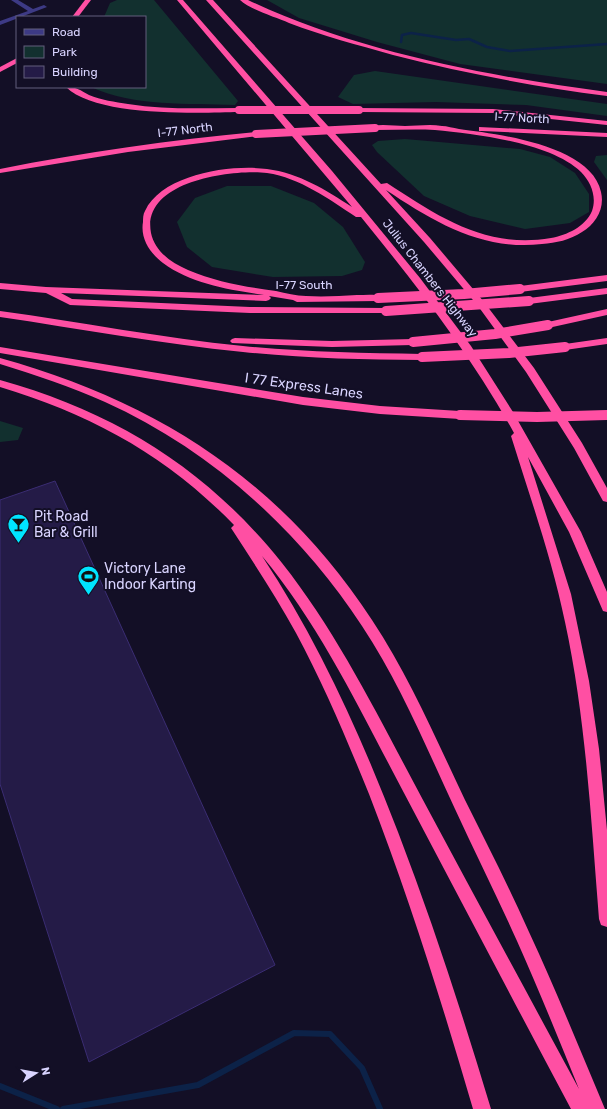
<svg xmlns="http://www.w3.org/2000/svg" width="607" height="1109" font-family="Rubik,sans-serif">
<rect width="100%" height="100%" fill="#130f26"/>
<g fill="#12302f">
<path d="M117,0h37l84,101 -3,4c-47,-2 -100,2 -144,-18h54v-70h-41l6,-14z"/>
<path d="M267,0h340v84l-147,-20 -83,-22 -78,-24z"/>
<path d="M375,71l232,33v12l-81,-11 -90,-3 -83,2 -15,-7 16,-22z"/>
<path d="M405,139l115,10 30,8 25,16 14,21v18l-19,11 -45,6 -55,-13 -46,-20 -47,-44 -5,-7 6,-4z"/>
<path d="M607,155v25l-13,-18 2,-6z"/>
<path d="M227,186h44l43,17 29,24 22,35 -3,8 -20,6 -69,1 -61,-10 -25,-20 -10,-25 18,-24z"/>
<path d="M0,421l23,7 -5,12 -18,2z"/>
</g>
<g fill="none" stroke-linecap="round" stroke-linejoin="round">
<path stroke="#0c2248" stroke-width="2.5" d="M401,42l1,-7 9,-2 45,7 13,-1 18,8 23,4 97,-7"/>
<g stroke="#0c2248" stroke-width="6">
<path d="M0,1086l57,23"/>
<path d="M63,1109l135,-24 96,-52 36,1 32,34 18,41"/>
</g>
</g>
<path fill="#241b47" stroke="#3b2d73" d="M55,481l220,484 -186,97 -89,-278v-284z"/>
<g fill="none" stroke-linecap="round" stroke-linejoin="round">
<path fill="#3d3a85" fill-rule="evenodd" d="M11,0h7l15,9 11,-4 3,2 -47,18v-4l28,-10z"/>
<g fill="#ff4fa3" fill-rule="evenodd">
<path d="M85,0h6l-13,17h-6z"/>
<path d="M177,0h6l149,171 88,107 51,68 42,66 68,120 26,60v20l-4,-1 -34,-79 -41,-75 43,137 18,87 10,68 8,81v97l-6,-2 -2,-6c-8,-99 -13,-200 -34,-297 -13,-63 -35,-125 -54,-186l3,-3c-43,-78 -97,-147 -153,-216h-5c-27,-18 -56,-39 -89,-44 -35,-4 -126,8 -116,60 4,19 21,30 37,37 28,12 58,17 88,21 10,2 20,5 30,5 17,1 34,0 51,-1 8,0 17,-1 24,1l2,2 -5,3 -81,1 -4,-2 -24,-4 2,2 -2,2 -3,1 -205,-8 11,6 178,8 136,1 3,1 2,2 -2,2h-139l-180,-8 -24,-12 -46,-4v-6l46,4 218,8c-33,-5 -73,-11 -101,-32 -12,-9 -23,-24 -20,-41 0,-3 0,-8 2,-11 17,-37 87,-47 122,-42 32,4 59,21 85,38z"/>
<path d="M206,0h7l168,184 6,-1c52,34 99,66 164,55 16,-3 34,-11 41,-27 5,-14 -1,-29 -11,-39 -30,-29 -104,-38 -146,-42 -19,-1 -40,0 -60,0h-3v-4c11,-2 23,0 33,0 12,0 25,-2 37,0 5,0 11,2 17,3 38,5 132,16 142,63 4,16 -5,32 -19,40 -12,8 -26,11 -40,12 -60,7 -108,-22 -156,-54l44,48 54,64 50,66 48,75 25,45v14l-4,-1 -29,-53 -48,-76 -48,-66 -54,-64z"/>
<path d="M240,0h8c109,52 240,76 359,92v4c-72,-9 -143,-23 -214,-41 -35,-10 -70,-19 -104,-32 -14,-6 -38,-13 -49,-23z"/>
<path d="M17,58v5l-17,9v-5z"/>
<path d="M66,87c11,0 14,3 23,8 12,5 26,7 39,9 37,6 74,4 111,4l4,2 -4,2c-41,1 -143,5 -173,-25z"/>
<path d="M356,108l137,1 114,12v4l-114,-12 -134,-1 -4,-2z"/>
<path d="M479,127l128,6v4l-125,-6h-3z"/>
<path d="M256,132h3v4l-131,16 -128,21v-4c85,-17 170,-29 256,-37z"/>
<path d="M607,275v6l-87,11 -5,-3 5,-3z"/>
<path d="M607,288v6l-78,10 -5,-3 5,-3z"/>
<path d="M607,309v6l-59,13 -5,-3 5,-3z"/>
<path d="M0,311c81,11 162,27 243,35 60,6 119,7 179,8l5,3 -5,3c-60,0 -119,-2 -179,-8 -81,-8 -162,-23 -243,-35z"/>
<path d="M235,338l97,3 81,-2 5,3 -5,3 -81,2 -100,-4 -2,-2 2,-2z"/>
<path d="M607,338v6l-42,6 -5,-3 5,-3z"/>
<path d="M0,347l303,50 77,9 80,5 4,1 1,3 -1,3 -4,1 -80,-5 -77,-9 -303,-52z"/>
<path d="M0,358c158,44 281,123 372,262 37,56 64,119 93,180 22,44 44,87 64,132 27,58 51,118 76,177h-34c-56,-105 -111,-210 -167,-316 -43,-81 -83,-166 -142,-237 57,86 99,180 136,276 35,91 65,184 93,277h-18c-31,-106 -64,-212 -104,-315 -22,-54 -45,-109 -73,-161 -19,-35 -41,-68 -63,-102l-2,-3 3,-3c-68,-70 -142,-110 -234,-138v-7c115,32 207,89 282,183 57,72 98,157 141,237 52,97 104,193 156,289 -20,-49 -40,-99 -62,-148 -20,-45 -42,-88 -62,-132 -29,-62 -55,-126 -93,-183 -63,-96 -151,-176 -257,-224 -34,-15 -69,-27 -105,-38z"/>
</g>
<g stroke="#ff4fa3" stroke-width="8">
<path d="M239,110h120"/>
<path d="M256,134l119,-6"/>
</g>
<g stroke="#ff4fa3" stroke-width="10">
<path d="M378,298l86,-4 56,-5"/>
<path d="M386,311l143,-10"/>
<path d="M413,342l82,-8 53,-9"/>
<path d="M422,357l87,-4 56,-6"/>
<path d="M460,415l77,2 70,-2"/>
</g>
</g>
<defs>
<symbol id="bar-pin" viewBox="-11 -11 22 30"><path d="M0 17L-7.5 6A9.5 9.5 0 1 1 7.5 6Z" fill="#00e5ff" stroke="#130f26"/><path d="M-6-5H6L.8 .8V4.5H3.5V6h-7V4.5H-.8V.8Z" fill="#111"/></symbol>
<symbol id="stadium-pin" viewBox="-11 -11 22 30"><path d="M0 17L-7.5 6A9.5 9.5 0 1 1 7.5 6Z" fill="#00e5ff" stroke="#130f26"/><path d="M0-5a6.5 5 0 1 0 0 10a6.5 5 0 1 0 0-10ZM-3.5-1.8h7v3.6h-7Z" fill="#111"/></symbol>
</defs>
<g fill-rule="evenodd">
<use href="#bar-pin" x="6" y="512" width="25" height="34"/>
<use href="#stadium-pin" x="76" y="564" width="25" height="34"/>
</g>
<g text-anchor="middle" dominant-baseline="central" stroke-width="4" stroke-linejoin="round" paint-order="stroke">
<g font-size="12" fill="#d9d4ff" stroke="#130f26">
<text transform="translate(522 118) rotate(3)">I-77 North</text>
<text transform="translate(185 130) rotate(-7)">I-77 North</text>
<text transform="translate(430 278) rotate(52)">Julius Chambers Highway</text>
<text x="304" y="285">I-77 South</text>
</g>
<g font-size="14" fill="#d9d4ff" stroke="#130f26">
<text transform="translate(304 386) rotate(8)">I 77 Express Lanes</text>
</g>
<g font-size="14" fill="#d9d4ff" stroke="#130f26" text-anchor="start">
<text x="34" y="516">Pit Road<tspan x="34" dy="16">Bar &amp; Grill</tspan></text>
<text x="104" y="568">Victory Lane<tspan x="104" dy="16">Indoor Karting</tspan></text>
</g>
</g>
<rect x="16" y="16" width="130" height="72" fill="#130f26" stroke="#625e7d"/>
<rect x="24" y="29" width="20" height="6" fill="#3d3a85" stroke="#625e7d"/>
<text x="52" y="36" font-size="12" fill="#d9d4ff">Road</text>
<rect x="24" y="46" width="20" height="12" fill="#12302f" stroke="#625e7d"/>
<text x="52" y="56" font-size="12" fill="#d9d4ff">Park</text>
<rect x="24" y="66" width="20" height="12" fill="#241b47" stroke="#625e7d"/>
<text x="52" y="76" font-size="12" fill="#d9d4ff">Building</text>
<g transform="translate(36 1073) rotate(79)" stroke="#130f26" stroke-width="3" paint-order="stroke">
<path d="M0-3L7 15L0 10L-7 15Z" fill="#d9d4ff"/>
<text y="-6" font-size="11" font-weight="bold" text-anchor="middle" fill="#d9d4ff">N</text>
</g>
</svg>
